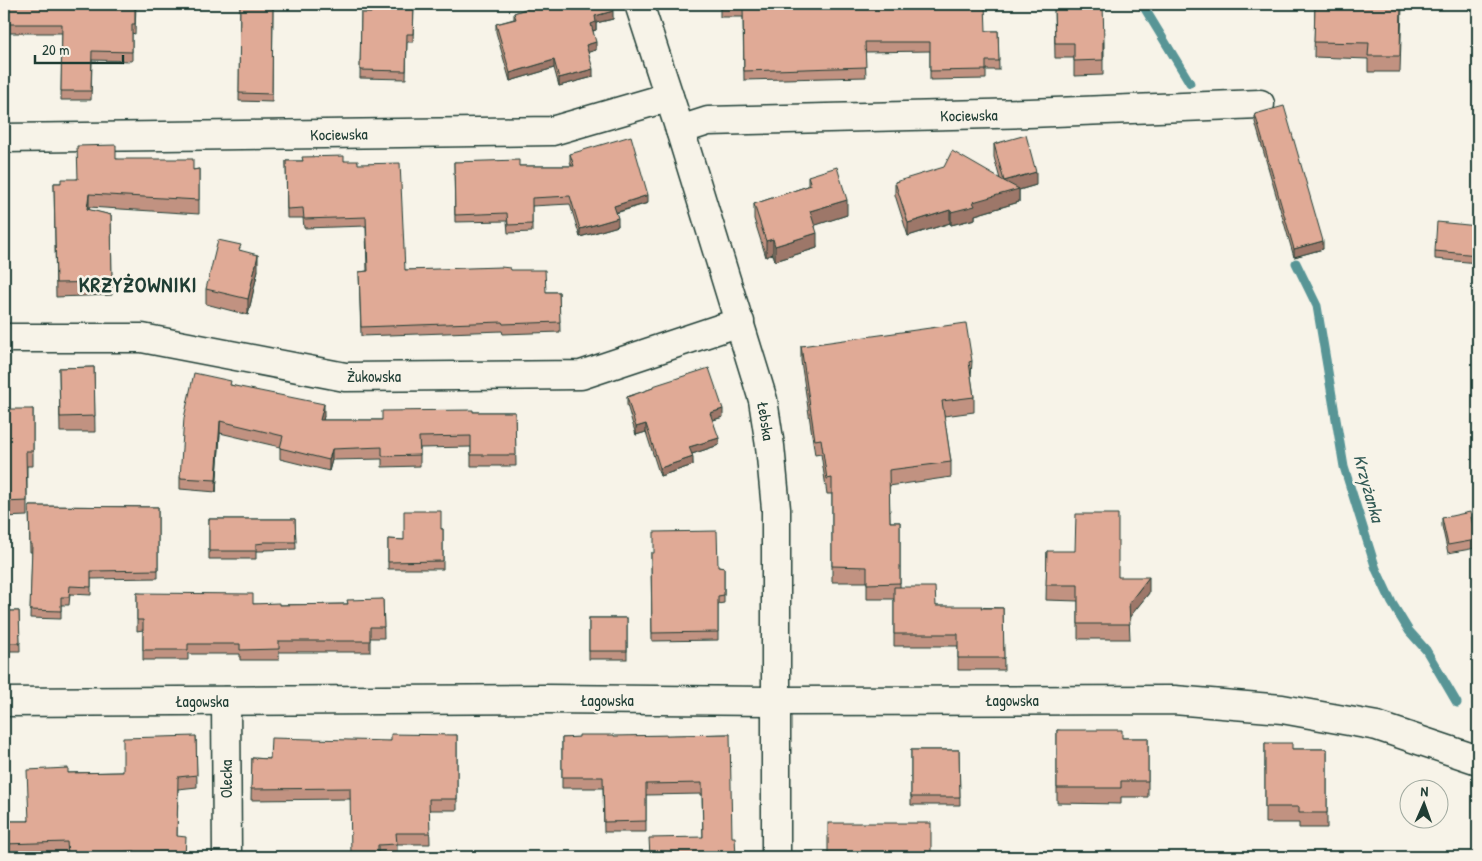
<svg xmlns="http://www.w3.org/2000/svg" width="1482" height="861" font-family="'Patrick Hand',sans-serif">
<rect width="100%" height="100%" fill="#f7f3e8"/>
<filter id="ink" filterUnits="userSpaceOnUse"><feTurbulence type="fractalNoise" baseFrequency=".02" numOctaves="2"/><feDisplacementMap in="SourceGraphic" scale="10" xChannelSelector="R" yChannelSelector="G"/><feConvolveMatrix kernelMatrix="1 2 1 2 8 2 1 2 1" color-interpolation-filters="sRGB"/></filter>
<g filter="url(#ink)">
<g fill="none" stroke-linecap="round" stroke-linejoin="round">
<g stroke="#589596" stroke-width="9">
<path d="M1142,4l48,79"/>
<path d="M1296,263l21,43 27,161 32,102 16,34 17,28 17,19 31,53"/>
</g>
<defs>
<g id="minor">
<path d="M639,4l41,126 83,270 7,46 6,63v348"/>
<path d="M680,130l28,-9 321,-8 231,-9"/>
<path d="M4,138l548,-7 117,-34"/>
<path d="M4,338h138l203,39 236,-2 159,-53"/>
<path d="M226,701l1,156"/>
<path d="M4,702l540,-3 231,2 399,-1 108,9 95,17 101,34"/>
</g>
</defs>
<use href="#minor" stroke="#1f3d34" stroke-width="31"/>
<use href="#minor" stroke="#f7f3e8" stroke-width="28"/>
</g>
<g fill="#c19281" stroke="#1f3d34">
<path d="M4,4h132l-1,30 -3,-1v28l-40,-1 -1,40h-30l1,-67h-58z"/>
<path d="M240,4h33l-1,98 -33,-1z"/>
<path d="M414,4l-1,38h-6l-1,37 -46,-1 1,-65h10z"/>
<path d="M531,4h80l2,15 -17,4v7l-3,1 3,19 -8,2 5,25 -34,9 -5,-18 -44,13 -14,-49v-8l18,-5v-6l18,-6z"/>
<path d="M720,4l266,27h12l1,39h-13v9l-56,1v-29l-65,1 1,25 -122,3 -1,-63h-23z"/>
<path d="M1054,4l50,53h-1v18l-29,1v-18h-19z"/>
<path d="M1315,4h87l-2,68h-32v-13l-54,-2z"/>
<path d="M1255,114l68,135 -29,8 -39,-135z"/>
<path d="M994,144l42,41 -17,5v12l-44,13v4l-24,6 -1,-2 -42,13 -13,-41v-13l105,-3 -6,-22z"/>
<path d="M570,154l78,49 -32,10 2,13 -38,11 -10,-33 -38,2v26l-24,1 -1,-12 -52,1 -1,-60 65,4h53l-2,-4z"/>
<path d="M116,159l77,11 6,-1v45l-110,-7v3l22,5 1,80 -56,2 -2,-114h7l16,-4z"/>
<path d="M286,161h58l14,3 47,106h106l35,22h13l1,40 -57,2 -1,-3 -141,5 -2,-64 8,-1 -1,-45 -62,2 -1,-10h-16z"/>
<path d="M808,176l39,39 -32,10 2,23 -42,13 -2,-7 -7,3 -12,-38v-15l54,-18z"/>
<path d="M1478,226v37l-43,-4v-8z"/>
<path d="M241,250l17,20 -10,45 -42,-11v-15z"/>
<path d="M801,346l171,15 -1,16 3,20v15l-30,4 7,46v15l-62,9 1,36h10v65l36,19 67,2 1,62h-46v-24h-64v-47h-27v-17h-35v-88h-5l-6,-40 -6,1 -14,-94z"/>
<path d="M94,367l1,65h-35l-1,-64z"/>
<path d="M231,385l93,31 -1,4h59l91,-8h42l1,54h-45v-19l-51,1v18l-38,1v-8l-50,1 -3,11 -49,-12v-12l-60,-14 -4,59 -36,-3v-11z"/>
<path d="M653,386l70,31 -10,3 6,25 -27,9 1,11 -33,11 -14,-44 -10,3 -9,-30v-8l26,-9z"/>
<path d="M33,409v57h-6v50l-23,1v-103z"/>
<path d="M29,506l129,1v71l-67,1v16l-21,-1 -1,11h-8v14l-31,-1 2,-66h-2z"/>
<path d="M1442,518l34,22v8l-28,5 -6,-27z"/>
<path d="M209,519h86l1,30 -32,1v1h-8v8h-47z"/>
<path d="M441,529h2v40h-55v-30l16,1z"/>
<path d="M1047,551l71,26 31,16 -20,24 1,22h-52v-38l-32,-1z"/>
<path d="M651,553l67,14 6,1v35l-6,1v36l-66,1z"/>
<path d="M137,593l116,11 26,1 68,-1 36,-5 1,39h-14v14h-91v8h-39v-6h-52v6h-45v-30l-6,1z"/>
<path d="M4,611h15l1,40h-12v10h-4z"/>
<rect x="589" y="618" width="38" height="41"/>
<path d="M1057,730l65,8h26v59h-27v7l-64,-1z"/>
<path d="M730,734l-27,103 -1,-43 -56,1v37h-42l-1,-44h-41v-50z"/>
<path d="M457,735v75h-28l1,34h-33v11l-19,1 -28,-57 -99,1 1,-42 18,1 121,-18z"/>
<path d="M196,736l1,51 -19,2 -1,47 9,21h-119v-3l-63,2v-35h24l40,-48 55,-1z"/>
<path d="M1265,743l27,6h35v79h-28v-5h-34z"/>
<path d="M911,750h48l1,55h-49z"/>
</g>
<g fill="#9d7769" stroke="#1f3d34">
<path d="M613,11v8l-17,4v7l-5,1v-7l4,-8z"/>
<path d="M596,42v8l-10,3v-8z"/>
<path d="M1103,42h1v15l-1,1z"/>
<path d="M554,60v8l-44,13v-8z"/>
<path d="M593,69v8l-34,9v-8z"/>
<path d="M1036,172v13l-17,5v12l-44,13v4l-24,6v-13l22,-10 31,-21z"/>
<path d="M89,194v13l-2,16v-14z"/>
<path d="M648,195v8l-34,10v-7z"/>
<path d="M847,200v15l-37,12v-16z"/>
<path d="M950,210v13l-42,13v-13z"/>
<path d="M618,218v8l-38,11v-8z"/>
<path d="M817,233v15l-42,13v-15z"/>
<path d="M773,239v15l-7,3v-16z"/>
<path d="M1323,241v8l-29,8v-8z"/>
<path d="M258,255v15l-10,45v-16z"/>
<path d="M324,404v12l-4,16v-12z"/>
<path d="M723,409v8l-13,4v-8z"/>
<path d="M220,421v12l-4,59v-12z"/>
<path d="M646,424v8l-10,3v-8z"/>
<path d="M719,438v7l-30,10v-8z"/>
<path d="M332,449v11l-3,11v-11z"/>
<path d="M693,457v8l-33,11v-8z"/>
<path d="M1149,577v16l-20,25v-15z"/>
</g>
<g fill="#e0aa96" stroke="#1f3d34">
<path d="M4,4h131v20h-3v28l-40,-1 -1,40h-30l1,-67h-58z"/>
<path d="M240,4h33l-1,90 -33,-1z"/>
<path d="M371,4h43l-1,30h-6l-1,37 -46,-1 1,-57h10z"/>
<path d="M533,4h78l2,7 -18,5 1,6 -5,2 5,18 -10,3 7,24 -34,9 -5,-18 -44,13 -14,-49 20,-5 -2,-6 20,-7z"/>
<path d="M720,4h265l1,27h12l1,30h-13v9l-56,1v-29h-65l1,25 -122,4 -1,-64h-23z"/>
<path d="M1054,4h49l1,38h-1v18l-29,1v-18h-19z"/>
<path d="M1315,4h86l-1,52h-32l1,-13 -55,-1z"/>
<path d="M1284,106l39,135 -29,8 -39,-135z"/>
<path d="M1026,135l10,37 -32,9 15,8 -46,13 2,4 -24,6 -1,-2 -42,13 -13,-41 49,-15 8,-16 52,30 -10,-37z"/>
<path d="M631,136l17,59 -34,11 4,12 -38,11 -10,-33 -38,2v26l-24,1 -1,-12 -52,2 -1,-53 65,-2v6h55l-4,-12z"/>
<path d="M116,145v14h77v11l6,-1v31l-110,-6 -2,15 24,6 1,67 -56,1 -2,-100h7v-4h17l-1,-33z"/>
<path d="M344,156v5h14v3l42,-1 5,107 96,-3 9,1 1,2h34l1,22h13l1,30 -57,2 -1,-2 -141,5 -2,-55 9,-1 -2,-54 -62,2 -1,-11 -16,1 -1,-48h17l-1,-4z"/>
<path d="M837,167l10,33 -37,11 7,22 -42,13 -2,-7 -7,2 -12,-37 57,-19 -3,-9z"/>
<path d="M1437,222l41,4v29l-43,-4z"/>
<path d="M218,240l23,5 -2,5 19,5 -10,44 -42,-10z"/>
<path d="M966,323l6,38 -3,1 5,35 -32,4 9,61 -62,8 1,52h10v61l-33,1v-17l-35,-1v-88l-5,1 -6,-40 -6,1 -14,-94z"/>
<path d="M94,367l1,49 -35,1 -1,-49z"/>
<path d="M709,368l14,41 -13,4 9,25 -30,9 4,10 -33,11 -14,-44 -10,3 -9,-30 26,-9v-2z"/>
<path d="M194,373l37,8 -1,4 94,19 -4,16h62v-9l91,-1v2h42l1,43h-45v-19l-52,1 1,18 -38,1v-9l-50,2 -3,11 -49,-12 3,-12 -63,-15 -4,59 -36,-2 4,-60z"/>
<path d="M5,409h28v42h-7l1,50 -23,1v-88h1z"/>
<path d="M29,506l129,1v63l-67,1v16l-21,-1 -1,11h-8v14l-31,-1 2,-66h-2z"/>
<path d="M404,511h37v18h2v32l-55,1v-23l16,1z"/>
<path d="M1470,512l6,28 -28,5 -6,-27z"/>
<path d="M1076,514h42v63h31l-20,26 1,21h-52v-39h-32l1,-34h28z"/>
<path d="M209,519h86l1,23h-33l1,1 -8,1v7h-47z"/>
<path d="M717,531l1,36 6,1v27l-6,1v36l-66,1 -1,-80h3v-21z"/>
<path d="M894,587h41l1,19h46l-1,2h22l1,50h-46v-24h-64z"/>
<path d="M137,593l116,1v10l26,-1v2l69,-1 -1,-4 36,-1 1,28h-14v14h-91v8l-39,1v-6h-52v6h-45v-30h-6z"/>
<path d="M4,611h15l1,32h-13l1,10h-4z"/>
<rect x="589" y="618" width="38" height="33"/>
<path d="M1057,730h65v8h26v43h-27v7h-64z"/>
<path d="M391,734l66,1v64h-28l1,34h-34l1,11 -19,1v12h-27l-1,-69 -99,1 1,-31 18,1 1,-21 120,3z"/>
<path d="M730,734l2,103h3l1,20h-86l-1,-19 54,-1 -1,-54 -56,1v37l-42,1 -1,-45h-41v-39l17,-1v-2h35v1z"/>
<path d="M196,736l1,39 -19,2 -1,59 9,1 -1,20h-50v-6l-67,3 -1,-12 -63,2v-23h25l-2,-51 41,-2v5l55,-1v-34z"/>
<path d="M1265,743h27v6h35v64h-28v-6h-34z"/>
<path d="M911,750h48l1,47h-49z"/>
<rect x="828" y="823" width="103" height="34"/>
</g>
</g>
<g text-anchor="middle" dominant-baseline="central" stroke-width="5" stroke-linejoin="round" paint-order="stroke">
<g font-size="16" fill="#1f3d34" stroke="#f7f3e8">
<text transform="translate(969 115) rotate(-1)">Kociewska</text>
<text transform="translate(339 134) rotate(-1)">Kociewska</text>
<text x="374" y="376">Żukowska</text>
<text transform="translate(766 421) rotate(81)">Łebska</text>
<text x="607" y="700">Łagowska</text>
<text x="1012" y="700">Łagowska</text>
<text x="202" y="701">Łagowska</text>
<text transform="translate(226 779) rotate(-90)">Olecka</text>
</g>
<g font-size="18" font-style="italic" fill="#325a55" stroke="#f7f3e8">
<text transform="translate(1369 488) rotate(74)">Krzyżanka</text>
</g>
<g font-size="21" font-weight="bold" letter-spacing="1" fill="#1f3d34" stroke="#f7f3e8">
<text x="138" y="284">KRZYŻOWNIKI</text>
</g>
</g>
<rect width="1482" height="861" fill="none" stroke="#f7f3e8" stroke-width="20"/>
<rect x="10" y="10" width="1462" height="841" fill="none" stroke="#1f3d34" stroke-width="2" filter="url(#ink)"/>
<g transform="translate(1424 804) rotate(2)"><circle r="24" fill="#f7f3e8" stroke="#a1aaa0"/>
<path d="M0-4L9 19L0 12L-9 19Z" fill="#1f3d34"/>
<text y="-8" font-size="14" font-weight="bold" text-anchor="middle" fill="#1f3d34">N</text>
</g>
<path d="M35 55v8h88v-8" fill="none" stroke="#1f3d34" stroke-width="2.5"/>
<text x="42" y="55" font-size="15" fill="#1f3d34" stroke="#f7f3e8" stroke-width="4" paint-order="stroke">20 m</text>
</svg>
